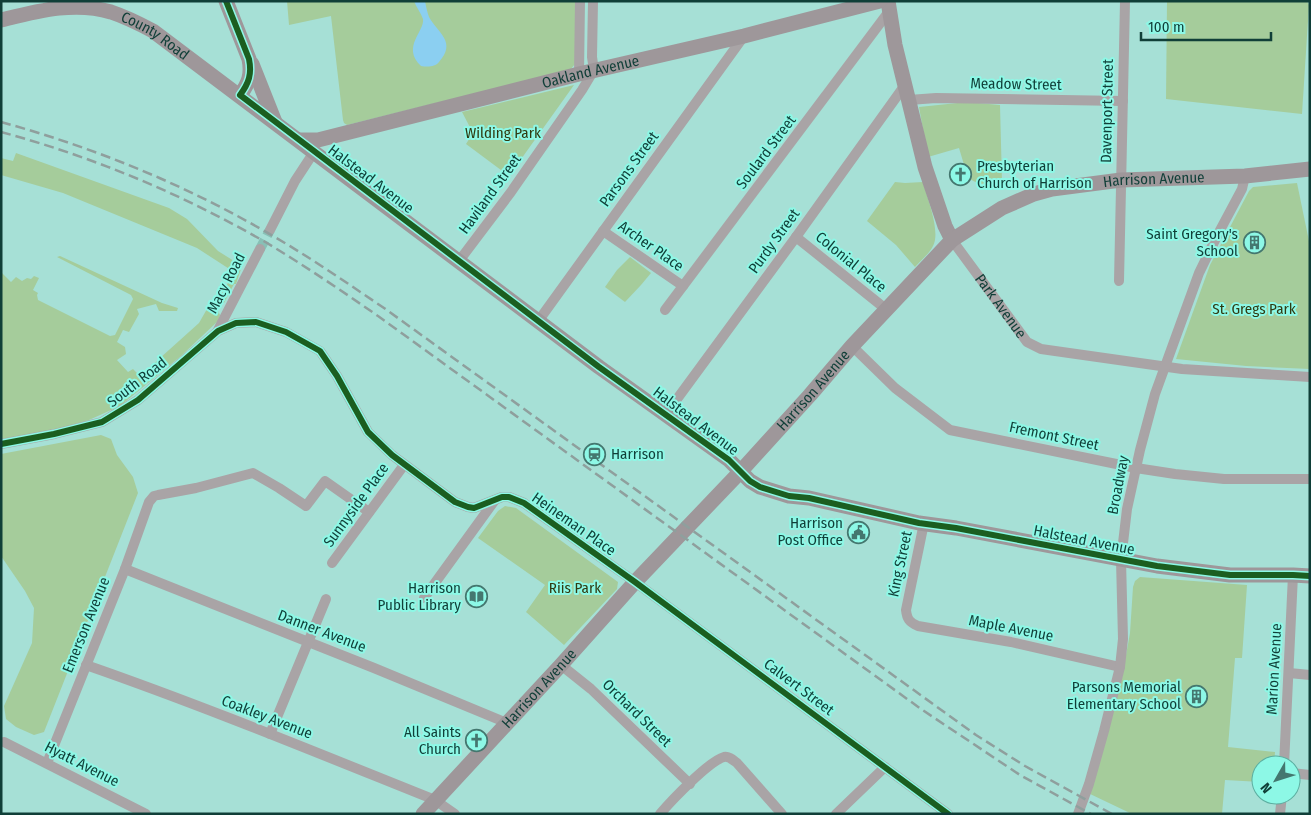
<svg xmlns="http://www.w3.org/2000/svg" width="1311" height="815" font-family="'Fira Sans Condensed',sans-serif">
<rect width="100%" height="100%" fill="#a6e0d6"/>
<g fill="#a5cc9b">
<path d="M287,1h290l-2,63 -5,6 -8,2 -215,53 -3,-2 -1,-3 -12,-104 -42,9z"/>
<path d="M1167,1h140l2,4 -7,109 -136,-15z"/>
<path d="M574,85l-65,91 -43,-32 7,-11 -11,-21z"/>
<path d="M967,102l33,3 2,77 -23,2 -11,-6 -9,-30 -31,9 -9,-50z"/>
<path d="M16,153l153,55 18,11 31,32 24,15 -6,18h-2l-10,19 -11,-2 1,-2h5l15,-27 -37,-24 -134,-55 -62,-18v-17l12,3z"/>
<path d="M895,182l10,1 18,-1c4,16 18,49 10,64 -4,8 -12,14 -18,21l-19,-22 -29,-24z"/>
<path d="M1297,183l13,63v123l-64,-3 -70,-7 34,-94 39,-74 4,-4z"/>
<path d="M60,256l102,47 16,5 -1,3h-18l-3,-7 -19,5 2,5 -10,18 -6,-2 -6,12 8,5 1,7 -9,6 11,12 5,-3 7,7 59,-53 8,-14 11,2 2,4 -2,6 -37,35 -61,50 -31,14 -38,11 -50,8v-167l10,10 5,-5 6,4 5,-3 4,1 3,-3 5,2 -6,12 5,3 -1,2 1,5 72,36 5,-1 18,-36 -2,-4 -74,-38z"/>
<path d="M630,257l21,16 -10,12 -16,17 -20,-15 12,-17z"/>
<path d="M101,435l10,4 6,16 16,22 5,16 -94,239 -10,3 -18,-8 -10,-8 -2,-13 28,-63 2,-35 -9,-17 -24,-35v-102z"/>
<path d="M505,506l11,2 102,74 -1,7 -53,56 -38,-33 19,-27 -67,-47 20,-27z"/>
<path d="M1140,577l107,8 -5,73h-7l-7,89 47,5 -1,13h-13v17l-36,-2 -3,34h-90l-44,-21 34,-116 8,-44 3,-46 2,-6z"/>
</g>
<path fill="#8bcff1" d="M414,1h11c1,5 2,11 4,16 9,16 28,25 10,45 -4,5 -11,5 -18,4 -20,-19 4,-35 2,-47 -2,-6 -7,-12 -9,-18z"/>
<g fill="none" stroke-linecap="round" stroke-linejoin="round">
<path stroke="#88c0b6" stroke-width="10" stroke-dasharray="10 5" stroke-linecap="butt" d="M260,249l10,-19"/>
<g stroke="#a9a4a6" stroke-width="10">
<path d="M579,74l1,-73"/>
<path d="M909,100l27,-2 187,3"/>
<path d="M270,230l25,-49 19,-29"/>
<path d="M603,231l80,55"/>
<path d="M796,237l91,73"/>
<path id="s1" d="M952,240l75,102 14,7 141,20 128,8"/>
<path d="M459,261l52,-69 71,-102 12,-20 -2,-13 1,-56"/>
<path d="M1119,281l6,-280"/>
<path d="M665,310l225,-300"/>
<path d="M539,320l205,-284"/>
<path d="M218,330l42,-81"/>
<path d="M852,346l43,42 55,42 186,38 39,6 49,5h86"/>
<path d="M666,414l130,-177 109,-152"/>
<path d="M1,444l53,-10 48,-12 36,-22 80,-69 18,-8 20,-1 30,10 34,19 17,25 31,56 24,23 63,47 13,5 6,1 28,-11h7l15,6 111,79 313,232"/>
<path d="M924,523l-18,87c1,9 3,12 12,16l93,16 109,25"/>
<path d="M332,563l72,-98"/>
<path d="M125,569l249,99 133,55"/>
<path d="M424,598l71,-98"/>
<path d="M86,665c118,41 234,89 349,135l20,14"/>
<path d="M561,665l30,24 99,95"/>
<path d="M1289,673l21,2"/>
<path d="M270,734l56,-135"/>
<path d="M4,742l142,72"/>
<path d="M47,763l78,-194 24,-67 5,-6 4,-1 38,-7 57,-15 26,15 27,18 19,-25 44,31"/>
<path d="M1284,765l9,-190"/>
<path d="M1291,773l19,2"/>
<path d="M660,814c11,-13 49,-53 64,-57 5,-1 9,3 13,6l45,51"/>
<path d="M836,814l49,-47"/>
<path d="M1078,814l11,-30 15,-53 16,-64 3,-28 -2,-79 6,-51 13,-59 15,-56 44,-121 19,-39 24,-45 3,-13"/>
<path d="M1280,814l2,-19"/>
</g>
<g stroke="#9e979a" stroke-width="15">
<path d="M226,1l23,58c3,15 0,24 -9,36"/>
<path d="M888,1l7,44 30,122 20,59 7,14"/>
<path id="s2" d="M1,20c37,-9 73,-19 110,-8 15,5 29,12 42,19l446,336 116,83 14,10 21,21 10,6 29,9 20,2 110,25 37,5 201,38 73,9h63l17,1"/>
<path d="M252,64l23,58"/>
<path id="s3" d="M300,140h18l261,-66 165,-38 136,-35"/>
<path id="s4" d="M423,814l138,-149 74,-83 106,-111 69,-76 42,-49 100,-106 50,-32 32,-14 18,-5 69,-9 124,-4 65,-7"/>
</g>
<g stroke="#8f9f9d" stroke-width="2.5" stroke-dasharray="10 5" stroke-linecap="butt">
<path d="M1,122c95,26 187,64 272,114 38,22 74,47 111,72l592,427 49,31 87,48"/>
<path d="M1,132c93,25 183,63 266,111 38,23 75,48 111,73l543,393 99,66 71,39"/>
</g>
<defs>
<g id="cycleway">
<path d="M226,1l23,58c3,15 0,24 -9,36l359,272 116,83 14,10 21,21 10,6 29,9 20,2 110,25 37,5 201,38 73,9h63l17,1"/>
<path d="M1,444l53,-10 48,-12 36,-22 80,-69 18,-8 20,-1 30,10 34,19 17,25 31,56 24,23 63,47 13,5 6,1 28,-11h7l15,6 111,79 313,232"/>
</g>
</defs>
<use href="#cycleway" stroke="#8df8e6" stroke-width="9"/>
<use href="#cycleway" stroke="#1b5e20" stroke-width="6"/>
</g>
<defs>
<symbol id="church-ring" viewBox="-11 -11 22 22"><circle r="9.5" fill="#8df8e6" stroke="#44776f" stroke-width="1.5"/><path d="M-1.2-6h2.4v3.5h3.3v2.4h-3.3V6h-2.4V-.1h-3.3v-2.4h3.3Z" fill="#44776f"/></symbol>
<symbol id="building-ring" viewBox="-11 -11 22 22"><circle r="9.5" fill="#8df8e6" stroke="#44776f" stroke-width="1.5"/><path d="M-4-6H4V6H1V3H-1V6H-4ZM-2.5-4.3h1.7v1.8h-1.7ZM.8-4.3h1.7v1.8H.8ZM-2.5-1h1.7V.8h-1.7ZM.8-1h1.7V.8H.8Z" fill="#44776f"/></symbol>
<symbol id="station-ring" viewBox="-11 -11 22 22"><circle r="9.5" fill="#8df8e6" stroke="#44776f" stroke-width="1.5"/><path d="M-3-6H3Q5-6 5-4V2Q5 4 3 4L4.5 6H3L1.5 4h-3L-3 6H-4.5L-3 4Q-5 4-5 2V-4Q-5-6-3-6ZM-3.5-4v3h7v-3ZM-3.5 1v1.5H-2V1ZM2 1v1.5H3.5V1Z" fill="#44776f"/></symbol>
<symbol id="civic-ring" viewBox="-11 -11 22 22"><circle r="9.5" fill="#8df8e6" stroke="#44776f" stroke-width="1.5"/><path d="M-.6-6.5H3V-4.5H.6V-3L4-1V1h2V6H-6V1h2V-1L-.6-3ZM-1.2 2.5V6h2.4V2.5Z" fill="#44776f"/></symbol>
<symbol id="library-ring" viewBox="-11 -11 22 22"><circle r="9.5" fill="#8df8e6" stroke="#44776f" stroke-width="1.5"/><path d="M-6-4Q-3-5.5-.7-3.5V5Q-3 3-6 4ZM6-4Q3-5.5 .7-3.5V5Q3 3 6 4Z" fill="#44776f"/></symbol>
</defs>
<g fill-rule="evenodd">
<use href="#church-ring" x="948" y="162" width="25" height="25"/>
<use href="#building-ring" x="1242" y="230" width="25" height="25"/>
<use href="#station-ring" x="582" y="442" width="25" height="25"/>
<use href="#civic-ring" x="846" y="520" width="25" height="25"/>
<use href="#library-ring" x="464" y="584" width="25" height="25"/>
<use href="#building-ring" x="1184" y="684" width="25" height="25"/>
<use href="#church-ring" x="464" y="728" width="25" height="25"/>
</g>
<g text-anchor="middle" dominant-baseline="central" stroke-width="4" stroke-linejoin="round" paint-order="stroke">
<g font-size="15" fill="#103f38" stroke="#8df8e6">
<text stroke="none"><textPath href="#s2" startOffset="162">County Road</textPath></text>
<text stroke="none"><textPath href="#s3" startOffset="299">Oakland Avenue</textPath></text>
<text transform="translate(1016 84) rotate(1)">Meadow Street</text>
<text transform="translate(1107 111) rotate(-89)">Davenport Street</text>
<text transform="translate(766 152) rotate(-53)">Soulard Street</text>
<text transform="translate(629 169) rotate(-54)">Parsons Street</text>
<text transform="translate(371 179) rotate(37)">Halstead Avenue</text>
<text stroke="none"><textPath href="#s4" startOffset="996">Harrison Avenue</textPath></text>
<text transform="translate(490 194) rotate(-54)">Haviland Street</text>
<text transform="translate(774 241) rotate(-54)">Purdy Street</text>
<text transform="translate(651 246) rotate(35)">Archer Place</text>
<text transform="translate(851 262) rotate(39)">Colonial Place</text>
<text transform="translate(226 283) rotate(-63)">Macy Road</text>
<text stroke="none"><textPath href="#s1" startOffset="82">Park Avenue</textPath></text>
<text transform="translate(137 382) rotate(-38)">South Road</text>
<text stroke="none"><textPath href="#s4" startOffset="576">Harrison Avenue</textPath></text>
<text transform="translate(696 421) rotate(37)">Halstead Avenue</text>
<text transform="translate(1054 436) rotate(12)">Fremont Street</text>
<text transform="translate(1118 485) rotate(-79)">Broadway</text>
<text transform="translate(356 505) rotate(-54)">Sunnyside Place</text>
<text transform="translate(574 524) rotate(35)">Heineman Place</text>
<text transform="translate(1084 540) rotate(11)">Halstead Avenue</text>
<text transform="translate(900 564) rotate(-78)">King Street</text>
<text transform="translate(86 625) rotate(-68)">Emerson Avenue</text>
<text transform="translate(1011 628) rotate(11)">Maple Avenue</text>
<text transform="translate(322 631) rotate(21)">Danner Avenue</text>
<text transform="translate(1274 669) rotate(-87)">Marion Avenue</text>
<text transform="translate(799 687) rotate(37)">Calvert Street</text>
<text stroke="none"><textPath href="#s4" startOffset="171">Harrison Avenue</textPath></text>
<text transform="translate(637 713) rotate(44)">Orchard Street</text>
<text transform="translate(267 717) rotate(21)">Coakley Avenue</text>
<text transform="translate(82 764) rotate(27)">Hyatt Avenue</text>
</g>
<g font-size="15" fill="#303a11" stroke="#8df8e6">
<text x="503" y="133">Wilding Park</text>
<text x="1254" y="309">St. Gregs Park</text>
<text x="575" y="588">Riis Park</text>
</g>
<g font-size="15" fill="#103f38" stroke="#8df8e6" text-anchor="end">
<text x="977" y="166" text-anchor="start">Presbyterian<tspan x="977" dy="17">Church of Harrison</tspan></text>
<text x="1238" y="234">Saint Gregory's<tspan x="1238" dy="17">School</tspan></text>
<text x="611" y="454" text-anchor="start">Harrison</text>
<text x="843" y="523">Harrison<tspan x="843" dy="17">Post Office</tspan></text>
<text x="461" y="588">Harrison<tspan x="461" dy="17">Public Library</tspan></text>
<text x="1181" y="687">Parsons Memorial<tspan x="1181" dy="17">Elementary School</tspan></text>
<text x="461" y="732">All Saints<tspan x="461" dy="17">Church</tspan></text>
</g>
</g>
<rect width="1311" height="815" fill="none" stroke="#103f38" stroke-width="5"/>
<g transform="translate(1276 780) rotate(231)"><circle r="24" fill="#8df8e6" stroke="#5baea0"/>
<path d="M0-4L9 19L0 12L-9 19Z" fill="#44776f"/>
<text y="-8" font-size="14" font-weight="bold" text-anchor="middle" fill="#103f38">N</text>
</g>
<path d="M1141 32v8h130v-8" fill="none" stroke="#103f38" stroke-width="2.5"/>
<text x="1148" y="32" font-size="15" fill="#103f38" stroke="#8df8e6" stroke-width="4" paint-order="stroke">100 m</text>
</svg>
